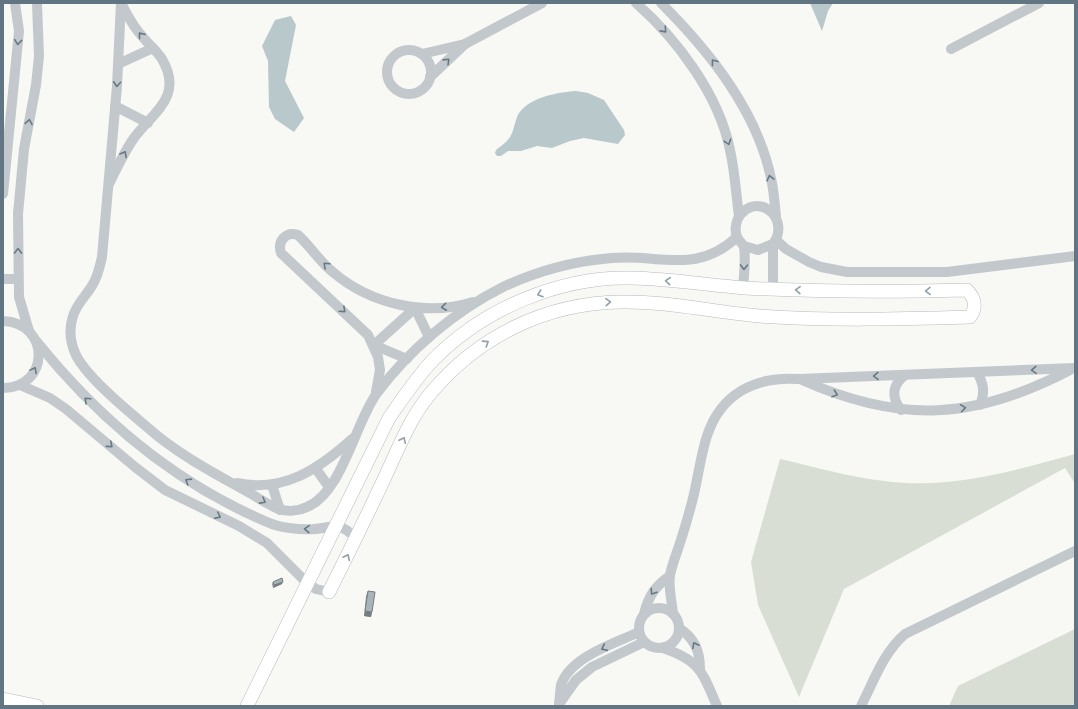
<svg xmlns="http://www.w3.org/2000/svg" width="1078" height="709" font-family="Inter,sans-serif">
<rect width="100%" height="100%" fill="#f8f8f5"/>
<g fill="#d8ded4">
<path d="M1075,454v27l-1,1 -9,-14 -221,121 -45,108 -41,-92 -7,-43 29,-103c35,8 70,18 104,22 65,9 129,-10 191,-27z"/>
<path d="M1075,629v77h-126l9,-20z"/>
</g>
<g fill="#b9c8cb">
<path d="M810,3h23l-5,8 -6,20z"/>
<path d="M291,16l5,9 -11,56 19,37 -10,14 -19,-13 -6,-12 -1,-46 -6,-15 13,-26z"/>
<path d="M576,91l12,2 16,7 20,30 1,5 -7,9 -34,-6 -14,3 -18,7 -15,-2 -16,5h-13l-7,5h-4l-2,-3 1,-3c18,-13 15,-15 21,-33 8,-19 41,-25 59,-26z"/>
</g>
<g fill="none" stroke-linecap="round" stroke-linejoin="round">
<defs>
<g id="major">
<path d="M3,699l34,7"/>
<path d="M247,706l142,-288c14,-20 27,-40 44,-58 50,-51 127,-84 199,-82 38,1 76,7 113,10 74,4 148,4 222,2 8,8 10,18 3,27 -70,2 -140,4 -211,-1 -46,-4 -92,-15 -138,-14 -75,1 -143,34 -191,92 -20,24 -32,55 -45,83 -18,39 -37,77 -56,115"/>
</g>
</defs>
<use href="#major" stroke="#b6bbbf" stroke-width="14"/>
<g stroke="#c2c8cb" stroke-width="10">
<path d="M121,3l-4,83 -15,171c-2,9 -4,19 -9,27 -6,11 -16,19 -20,32 -4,12 -3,25 2,37 10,23 52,57 72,74 29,26 65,45 99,64 11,6 22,14 33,18 9,3 20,2 28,-2 35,-14 48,-84 70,-114 32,-43 78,-82 126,-106 34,-16 72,-26 109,-29 49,-4 84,17 125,-21"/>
<path d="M636,3c41,36 83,92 94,147 5,22 6,44 9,66"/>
<path d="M661,3c49,49 98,110 111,180 2,11 3,23 4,34"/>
<path d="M951,49l88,-46"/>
<circle cx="409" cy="72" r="22"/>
<path d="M422,54l43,-10 77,-41"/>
<path d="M118,64l35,-16"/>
<path d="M430,77l35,-33"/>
<path d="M115,106l33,17"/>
<path d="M109,184c8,-16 15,-32 25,-46 19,-26 50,-41 28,-79 -5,-8 -14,-15 -20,-23 -9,-9 -14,-20 -20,-31"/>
<path d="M3,194l16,-163 -4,-28"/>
<path d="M776,240l10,9 23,13 12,5 26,5h100l128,-16"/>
<path d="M3,279h15"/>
<path d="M743,287c1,-12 3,-27 1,-40 -1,-3 -5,-6 -7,-10 -3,-8 -1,-19 6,-25 20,-18 47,9 30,32l-15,6 -14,-4"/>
<path d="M773,289v-45"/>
<path d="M3,321c48,2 47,67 0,67"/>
<path d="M29,331l-10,-34 -1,-83 6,-65 12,-64 3,-29 -2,-53"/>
<path d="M37,342c62,77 138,141 230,180 13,6 33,8 48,7 7,0 17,-4 24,-2 7,1 12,6 17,12"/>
<path d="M407,359l-33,-14 41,-37 14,29"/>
<path d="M977,372c7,12 8,21 3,33"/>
<path d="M802,380c99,44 172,40 268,-10"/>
<path d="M20,385l30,13 16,11 69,58 30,23 74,36 28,17 40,40 9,6 13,3"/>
<path d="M376,392l4,-22 -2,-13 -10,-22 -87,-82c-4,-12 5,-22 17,-18 13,12 22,27 36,38 37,31 92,44 139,29"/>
<path d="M901,410c-10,-13 -9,-25 4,-35"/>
<path d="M316,469l13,18"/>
<path d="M237,483c46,10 82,-14 115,-44"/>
<path d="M272,485l8,25"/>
<circle cx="659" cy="628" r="20"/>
<path d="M644,614c4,-17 11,-28 26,-38"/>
<path d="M673,614c-1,-12 -5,-28 -3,-39 2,-10 6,-20 9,-29 5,-15 9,-29 13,-44 6,-22 8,-45 15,-66 14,-43 49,-60 92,-57l276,-11"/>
<path d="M679,628c15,10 21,22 21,41"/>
<path d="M663,648c38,13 39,24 54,58"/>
<path d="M559,704c1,-6 1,-13 2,-19 9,-28 54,-42 78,-53"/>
<path d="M559,704l17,-24 16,-13 52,-25"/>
<path d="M861,706c13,-25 22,-53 44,-72l170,-83"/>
</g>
<use href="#major" stroke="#fff" stroke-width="13"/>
</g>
<g fill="#919b9f">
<path d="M273,582l9,2 -9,4 -1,-4z"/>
<path d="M368,591l4,21 -1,5 -7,-1 2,-20z"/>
</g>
<g fill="#767e82">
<path d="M283,582l-1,2 -9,4 1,-3z"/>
<path d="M365,611l7,1 -1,5 -7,-1z"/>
</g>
<g fill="#a9b4b9" stroke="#767e82">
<path d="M282,578l1,4 -9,3 -1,-3z"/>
<path d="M368,591l7,1 -3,20 -7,-1z"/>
</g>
<defs><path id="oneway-chevron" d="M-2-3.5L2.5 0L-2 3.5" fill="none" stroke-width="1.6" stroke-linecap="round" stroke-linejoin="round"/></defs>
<g stroke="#667a86">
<use href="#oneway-chevron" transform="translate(664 30) rotate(48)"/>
<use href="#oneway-chevron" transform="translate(141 35) rotate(-129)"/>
<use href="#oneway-chevron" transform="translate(18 42) rotate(96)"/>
<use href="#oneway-chevron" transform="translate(447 61) rotate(-44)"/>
<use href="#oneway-chevron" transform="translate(714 62) rotate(-127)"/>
<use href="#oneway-chevron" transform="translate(117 84) rotate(94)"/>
<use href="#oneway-chevron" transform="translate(29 122) rotate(-80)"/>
<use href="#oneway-chevron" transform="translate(728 142) rotate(72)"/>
<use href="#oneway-chevron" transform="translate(124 154) rotate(-61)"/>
<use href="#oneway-chevron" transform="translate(770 178) rotate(-104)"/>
<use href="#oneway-chevron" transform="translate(18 251) rotate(-89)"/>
<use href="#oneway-chevron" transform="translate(326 265) rotate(-137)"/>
<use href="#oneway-chevron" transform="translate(744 267) rotate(91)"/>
<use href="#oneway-chevron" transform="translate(444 307) rotate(174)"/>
<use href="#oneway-chevron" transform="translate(343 310) rotate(42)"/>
<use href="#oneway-chevron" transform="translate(34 370) rotate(-62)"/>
<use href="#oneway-chevron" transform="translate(1034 370) rotate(178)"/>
<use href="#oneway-chevron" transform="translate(876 376) rotate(178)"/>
<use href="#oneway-chevron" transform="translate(835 394) rotate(19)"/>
<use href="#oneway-chevron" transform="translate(87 400) rotate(-137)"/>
<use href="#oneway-chevron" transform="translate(963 408) rotate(-8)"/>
<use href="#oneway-chevron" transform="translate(110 445) rotate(41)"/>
<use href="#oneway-chevron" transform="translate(188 481) rotate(-148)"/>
<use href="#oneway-chevron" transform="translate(263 501) rotate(29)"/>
<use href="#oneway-chevron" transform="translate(218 516) rotate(26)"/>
<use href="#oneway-chevron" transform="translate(307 529) rotate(-177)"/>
<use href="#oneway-chevron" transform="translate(653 592) rotate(123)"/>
<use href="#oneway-chevron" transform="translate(695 645) rotate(-117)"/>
<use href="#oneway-chevron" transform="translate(604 648) rotate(156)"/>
</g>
<g stroke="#909fa8">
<use href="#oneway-chevron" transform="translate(668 281) rotate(-175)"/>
<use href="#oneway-chevron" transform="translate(798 290) rotate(-178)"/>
<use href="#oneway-chevron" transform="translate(928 291) rotate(179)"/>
<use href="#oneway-chevron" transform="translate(540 294) rotate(161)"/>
<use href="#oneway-chevron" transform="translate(608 302) rotate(-4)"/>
<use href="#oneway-chevron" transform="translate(486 343) rotate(-33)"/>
<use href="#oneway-chevron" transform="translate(403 440) rotate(-65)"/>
<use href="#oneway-chevron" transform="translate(347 557) rotate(-63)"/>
</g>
<rect width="1078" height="709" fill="none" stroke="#617682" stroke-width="8"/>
</svg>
